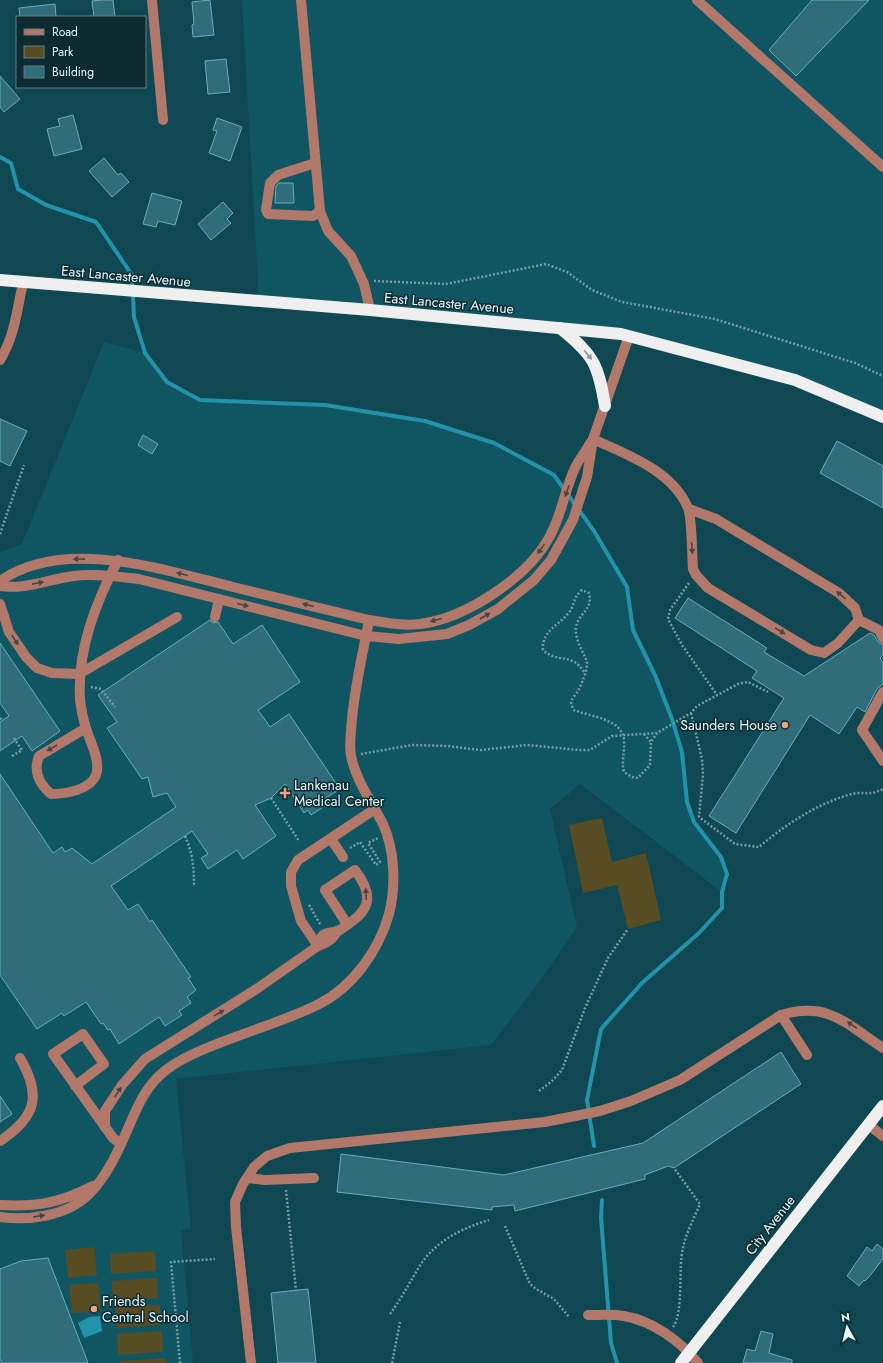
<svg xmlns="http://www.w3.org/2000/svg" width="883" height="1363" font-family="Jost,sans-serif">
<rect width="100%" height="100%" fill="#0f4752"/>
<g fill="#105562">
<path d="M242,0h641v417l-88,-37 -159,-42 -377,-36z"/>
<path d="M104,342l41,11 22,29 33,18 125,5 100,16 69,22 60,32 40,56 33,56 6,43 22,45 17,44 10,33 5,50 7,20 27,35 6,17 -5,18 -142,-108 -30,25 27,118 -40,58 -46,60 -315,34 15,150 -10,1 12,133h-193v-811l22,-8z"/>
</g>
<g fill="#574c22">
<path d="M602,818l10,44 34,-9 15,67 -33,9 -11,-44 -34,8 -14,-68z"/>
<path d="M94,1247l3,28 -29,3 -3,-28z"/>
<path d="M155,1251l1,20 -45,3 -1,-20z"/>
<path d="M157,1278l1,20 -45,3 -1,-20z"/>
<path d="M98,1283l3,28 -29,2 -3,-28z"/>
<path d="M160,1305l1,20 -45,3 -1,-21z"/>
<path d="M162,1331l1,21 -45,3 -1,-21z"/>
<path d="M165,1358l1,5h-46v-2z"/>
</g>
<path fill="#2393aa" d="M100,1316l2,15 -18,7 -6,-15 11,-6z"/>
<g fill="none" stroke-linecap="round" stroke-linejoin="round">
<g stroke="#2393aa" stroke-width="4">
<path d="M0,157l11,6 7,26 28,16 50,17 36,53 2,42 11,36 22,29 33,18 125,5 100,16 69,22 60,32 40,56 33,56 6,43 22,45 17,44 10,33 5,50 7,20 27,35 6,17 -5,18v16l-23,25 -57,50 -41,46 -14,71 7,46"/>
<path d="M602,1200l-1,18 10,125 6,20"/>
</g>
</g>
<g fill="#306d7b" stroke="#69adbe">
<path d="M102,0h11l2,17h-21l-2,-16z"/>
<path d="M210,0l4,35 -21,2 -1,-12 2,-1 -2,-22z"/>
<path d="M812,0h57l-73,76 -27,-26z"/>
<path d="M55,4l1,13h-36l-1,-9z"/>
<path d="M226,59l4,33 -22,2 -3,-33z"/>
<path d="M0,76l20,23 -16,13 -4,-5z"/>
<path d="M73,115l9,34 -28,7 -7,-27 13,-3 -2,-7z"/>
<path d="M217,118l25,9 -12,34 -21,-8 8,-22 -4,-1z"/>
<path d="M104,158l14,17 3,-2 8,9 -17,15 -23,-26z"/>
<path d="M279,183h14l1,20h-19l1,-17z"/>
<path d="M152,193l30,8 -7,24 -17,-4 -2,6 -13,-3z"/>
<path d="M223,202l10,11 -6,6 4,4 -20,17 -13,-16z"/>
<path d="M0,419l27,12 -17,35 -10,-5z"/>
<path d="M143,435l15,9 -6,10 -14,-9z"/>
<path d="M837,441l46,25v42l-63,-35z"/>
<path d="M688,598l79,50 -3,4 40,24 66,-43 4,2 5,8 4,1v11l-3,3 3,5v21l-6,5 -12,23 -8,-5 -18,27 -29,-19 -74,118 -27,-17 75,-118 -32,-20 5,-7 -82,-53z"/>
<path d="M210,620l3,3 5,-1 15,22 29,-19 38,57 -42,28 12,17 19,-13 51,75 -14,9 3,5 -18,12 -3,-5 -4,3 -19,-29 -14,14 -16,7 21,31 -33,23 -6,-9 -29,19 -7,-11 7,-4 -16,-23 -81,55 17,24 10,-6 12,18 2,-2 39,57 -3,1 8,12 -9,7 4,6 -12,8 3,4 -17,11 -6,-9 -40,27 -9,-15 -2,1 -5,-7 -2,1 -15,-22 -22,14 -2,-3 -25,16 -37,-54v-201l53,79 9,-6 3,5 7,-4 20,16 84,-57 -9,-14 -14,4 -5,-20 -6,2 -35,-51 10,-6 -19,-27z"/>
<path d="M0,643l60,88 -28,20 -10,-15 -22,15v-29l9,-6 -9,-13z"/>
<path d="M781,1052l20,32 -127,84 -6,-2 -23,9v4l-130,32 -1,-6 -22,2v3l-155,-18 4,-38 163,21 139,-32z"/>
<path d="M0,1096l12,18 -12,8z"/>
<path d="M877,1244l6,5v10l-15,19 -3,3 -1,-1 -5,6 -12,-10 20,-29 5,4z"/>
<path d="M48,1258l40,105h-86l-2,-4v-90l21,-8z"/>
<path d="M308,1289l8,74h-38l-7,-70z"/>
<path d="M761,1331l12,3 -4,19 23,7v3h-49l4,-14 8,2z"/>
</g>
<g fill="none" stroke-linecap="round" stroke-linejoin="round">
<g stroke="#769ca4" stroke-width="2.5" stroke-dasharray="2 2" stroke-linecap="butt">
<path d="M374,281l72,3 100,-20 21,8 25,18 30,12 93,17 140,44 28,13"/>
<path d="M0,534l24,-69"/>
<path d="M689,583l-19,27 -2,9 14,26 35,50"/>
<path d="M584,672c-12,-20 -26,-8 -41,-22 -2,-19 17,-25 27,-39 5,-8 4,-15 12,-21l7,3c4,18 -10,19 -13,34 -2,16 12,30 11,38 -1,9 -5,18 -9,26 -2,3 -6,7 -7,11 0,3 2,6 3,8 16,7 49,8 50,31 1,11 -3,20 0,31l8,5 6,1 12,-13 1,-23 6,-9"/>
<path d="M91,687l10,2 14,18"/>
<path d="M691,713l11,46 1,16 -4,42 36,27 24,3c26,-22 56,-42 89,-52 15,-5 20,2 35,-6"/>
<path d="M0,718l2,2"/>
<path d="M644,734l7,8"/>
<path d="M361,754l51,-9 36,1 33,4 46,-5 52,5h11l22,-14 45,-3 34,-20 6,-7 41,-22 10,-2 20,10"/>
<path d="M12,756l10,-6 -8,-12"/>
<path d="M271,798l28,43"/>
<path d="M185,836c8,17 9,33 9,51"/>
<path d="M350,848l10,-6 16,23 4,-3 -12,-19 10,-5"/>
<path d="M309,905l11,19"/>
<path d="M539,1091l13,-10 10,-11 23,-62 23,-50 20,-29"/>
<path d="M286,1190l10,100"/>
<path d="M505,1226l25,58 6,5 18,10 15,18"/>
<path d="M390,1314c12,-16 20,-33 31,-50 16,-24 42,-36 68,-44"/>
<path d="M673,1327c11,-15 5,-60 10,-79 3,-15 11,-30 17,-44l-26,-36"/>
<path d="M180,1363l-9,-101 44,-3"/>
<path d="M392,1363l8,-41"/>
</g>
<g stroke="#b2796b" stroke-width="10">
<path d="M152,0l11,120"/>
<path d="M301,0l19,211 8,20 23,25 13,28 6,26"/>
<path d="M697,0l186,167"/>
<path d="M315,163l-37,12 -8,8 -4,27 2,4 45,2 7,-5"/>
<path d="M0,360c15,-24 17,-51 23,-77"/>
<path d="M593,439c34,16 79,31 95,69 4,9 4,49 5,61l3,6 12,13 103,62 13,3 14,-10 21,-23 -4,-12 -16,-15 -123,-74 -27,-10"/>
<path d="M0,581c64,-45 164,-11 233,6 46,11 91,22 136,33 18,3 34,6 51,4 47,-6 110,-48 131,-90 11,-21 14,-45 24,-66 4,-9 11,-17 16,-26"/>
<path d="M0,586c25,4 49,-7 74,-10 21,-3 44,1 65,3l227,57 33,3 48,-5 22,-9 29,-16 36,-29 17,-20 22,-40 14,-43 6,-38 36,-103"/>
<path d="M0,604l9,28 17,25 11,11 15,5 27,1 98,-57"/>
<path d="M215,617l4,-18"/>
<path d="M859,620l20,10 4,8"/>
<path d="M883,692l-21,38 21,31"/>
<path d="M86,728l-47,28c-6,15 0,28 12,38 15,0 39,-4 45,-19 5,-14 -6,-33 -10,-47 -3,-9 -5,-20 -6,-29 -3,-49 16,-97 38,-139"/>
<path d="M331,839l12,18"/>
<path d="M318,946l-17,-25 -10,-35v-14l7,-12 77,-51"/>
<path d="M318,946c1,-4 3,-9 5,-11 5,-4 10,-2 15,-4 4,-2 9,-6 13,-9 23,-16 19,-32 4,-52l-30,20 22,34"/>
<path d="M781,1015l26,40"/>
<path d="M75,1086l29,-22 -21,-30 -30,20 60,84 8,6"/>
<path d="M869,1125l14,11"/>
<path d="M105,1127v-16l17,-26 23,-26 113,-71 60,-42c9,-4 15,-6 19,-15"/>
<path d="M0,1141c36,-24 42,-45 20,-83"/>
<path d="M247,1178l18,2 49,-2"/>
<path d="M0,1205c37,2 60,-2 93,-19"/>
<path d="M0,1217c28,4 66,-1 87,-21 15,-14 26,-34 34,-52 13,-27 20,-55 45,-74 17,-13 36,-20 56,-28 30,-12 68,-23 97,-38 34,-17 60,-54 70,-90 7,-27 6,-64 -6,-90 -11,-22 -27,-43 -32,-68 -2,-12 0,-25 1,-37 3,-34 11,-66 17,-99"/>
<path d="M588,1315c11,0 25,-1 36,1 29,5 56,25 74,47"/>
<path d="M251,1363l-15,-136 -1,-25 8,-18 11,-17 13,-11 23,-8 255,-26 55,-11 31,-10 49,-21 101,-65c48,-14 65,9 102,33"/>
</g>
<g stroke="#efefef" stroke-width="12">
<path d="M0,280l370,30 251,24 174,46 88,37"/>
<path d="M560,328c34,27 38,36 45,78"/>
<path d="M681,1363l202,-257"/>
</g>
</g>
<defs><path id="oneway-solid" d="M-6-.8H1V-3.2L6.5 0L1 3.2V.8H-6Z"/></defs>
<use fill="#89979a" href="#oneway-solid" transform="translate(588 355) rotate(51)"/>
<g fill="#474645">
<use href="#oneway-solid" transform="translate(567 491) rotate(109)"/>
<use href="#oneway-solid" transform="translate(692 548) rotate(85)"/>
<use href="#oneway-solid" transform="translate(541 549) rotate(125)"/>
<use href="#oneway-solid" transform="translate(79 559) rotate(-179)"/>
<use href="#oneway-solid" transform="translate(182 574) rotate(-166)"/>
<use href="#oneway-solid" transform="translate(38 583) rotate(-11)"/>
<use href="#oneway-solid" transform="translate(841 595) rotate(-141)"/>
<use href="#oneway-solid" transform="translate(243 605) rotate(14)"/>
<use href="#oneway-solid" transform="translate(308 605) rotate(-166)"/>
<use href="#oneway-solid" transform="translate(485 616) rotate(-30)"/>
<use href="#oneway-solid" transform="translate(436 620) rotate(165)"/>
<use href="#oneway-solid" transform="translate(780 631) rotate(31)"/>
<use href="#oneway-solid" transform="translate(15 640) rotate(57)"/>
<use href="#oneway-solid" transform="translate(52 748) rotate(149)"/>
<use href="#oneway-solid" transform="translate(366 894) rotate(-92)"/>
<use href="#oneway-solid" transform="translate(219 1013) rotate(-31)"/>
<use href="#oneway-solid" transform="translate(852 1025) rotate(-145)"/>
<use href="#oneway-solid" transform="translate(118 1092) rotate(-58)"/>
<use href="#oneway-solid" transform="translate(39 1216) rotate(-9)"/>
</g>
<g fill="#f49e88" stroke="#0d2b31" stroke-width="1.5">
<circle cx="785" cy="725" r="4"/>
<path d="M283 787h4v4h4v4h-4v4h-4v-4h-4v-4h4z"/>
<circle cx="94" cy="1309" r="4"/>
</g>
<g text-anchor="middle" dominant-baseline="central" stroke-width="3" stroke-linejoin="round" paint-order="stroke">
<g font-size="14" fill="#e5f9fe" stroke="#0d2b31">
<text transform="translate(126 276) rotate(5)">East Lancaster Avenue</text>
<text transform="translate(449 303) rotate(5)">East Lancaster Avenue</text>
<text transform="translate(770 1225) rotate(-52)">City Avenue</text>
</g>
<g font-size="14" fill="#e5f9fe" stroke="#0d2b31" text-anchor="start">
<text x="777" y="725" text-anchor="end">Saunders House</text>
<text x="294" y="785">Lankenau<tspan x="294" dy="16">Medical Center</tspan></text>
<text x="102" y="1301">Friends<tspan x="102" dy="16">Central School</tspan></text>
</g>
</g>
<rect x="16" y="16" width="130" height="72" fill="#0d2b31" stroke="#637d83"/>
<rect x="24" y="29" width="20" height="6" fill="#b2796b" stroke="#637d83"/>
<text x="52" y="36" font-size="12" fill="#e5f9fe">Road</text>
<rect x="24" y="46" width="20" height="12" fill="#574c22" stroke="#637d83"/>
<text x="52" y="56" font-size="12" fill="#e5f9fe">Park</text>
<rect x="24" y="66" width="20" height="12" fill="#306d7b" stroke="#637d83"/>
<text x="52" y="76" font-size="12" fill="#e5f9fe">Building</text>
<g transform="translate(847 1327) rotate(352)" stroke="#0d2b31" stroke-width="3" paint-order="stroke">
<path d="M0-3L7 15L0 10L-7 15Z" fill="#e5f9fe"/>
<text y="-6" font-size="11" font-weight="bold" text-anchor="middle" fill="#e5f9fe">N</text>
</g>
</svg>
